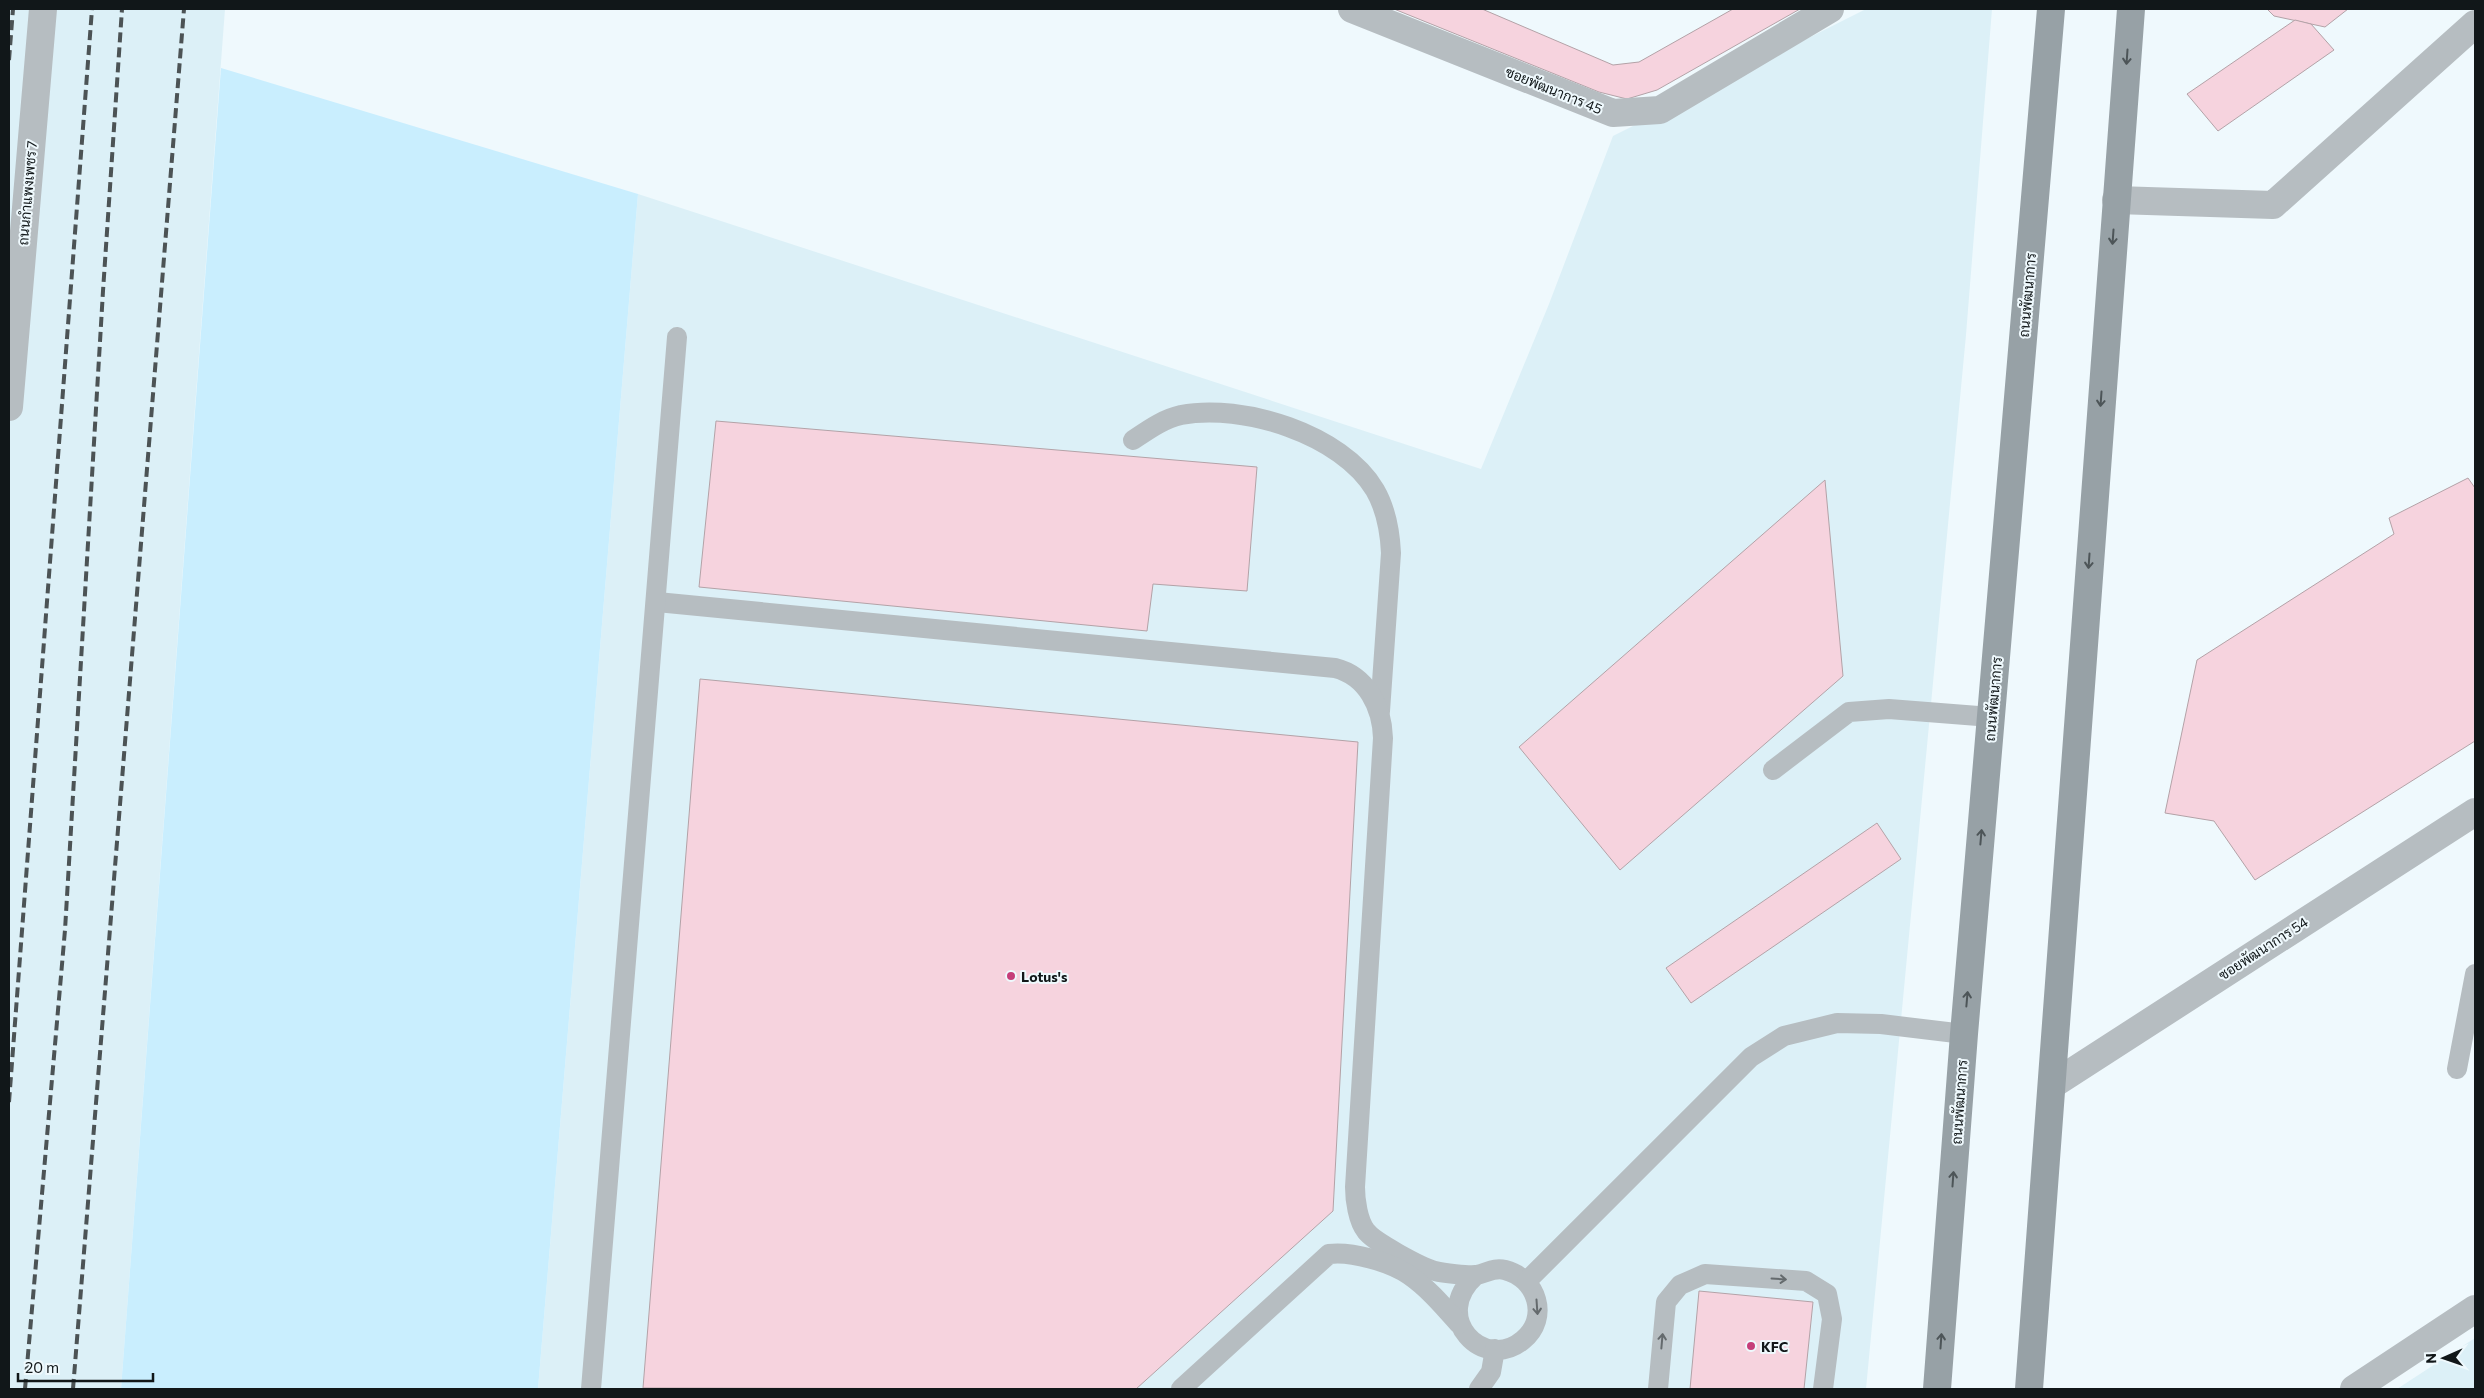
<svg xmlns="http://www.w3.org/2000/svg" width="2484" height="1398" font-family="Commissioner,Sarabun,sans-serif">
<rect width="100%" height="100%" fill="#eff9fd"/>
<g fill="#dcf0f7">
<path d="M9,9h216l-104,1380h-112z"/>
<path d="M1866,9h126l-26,326 -100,1054h-1328l100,-1195 843,275 68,-165 64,-168z"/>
<path d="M2475,1338v51h-78z"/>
</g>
<path fill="#c9eefe" d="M221,68l417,126 -100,1195h-417z"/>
<g fill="#f6d3de" stroke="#b3a2a7">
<path d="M1394,9h88l131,56 26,-3 94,-53h67l-143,81 -30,9 -28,-7z"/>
<path d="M2267,9h81l-23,18 -51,-11z"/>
<path d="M2295,20l16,4 23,26 -116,81 -31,-37z"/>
<path d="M716,421l541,46 -10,124 -94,-7 -6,47 -448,-44z"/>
<path d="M2468,478l7,10v253l-220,139 -41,-59 -49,-8 32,-153 197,-126 -5,-16z"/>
<path d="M1825,480l18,196 -223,194 -101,-123z"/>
<path d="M700,679l658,63 -25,469 -197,178 -493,-1z"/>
<path d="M1877,823l24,36 -210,144 -25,-35z"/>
<path d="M1699,1291l114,11 -9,87h-114z"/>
</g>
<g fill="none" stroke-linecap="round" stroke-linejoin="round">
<g stroke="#b6bdc1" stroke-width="20">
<path d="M1133,440c15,-10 30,-21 48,-25 61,-12 161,19 194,75 11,19 15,42 16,63l-11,158"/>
<path d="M657,602l678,66c32,8 47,39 48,70l-28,449c0,13 3,34 11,44 8,11 55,36 69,40 8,2 33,5 41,4 11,-2 18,-8 29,-5 32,8 45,48 18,70 -39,33 -94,-23 -47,-65"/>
<path d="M1773,770l76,-58 40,-3 102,8"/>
<path d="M2457,1069l18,-95"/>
<path d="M1527,1281l224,-224 33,-21 53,-13 44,1 83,10"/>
<path d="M591,1389l86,-1052"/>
<path d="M1181,1389l148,-135c22,-3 61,8 80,21 19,13 35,32 50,49"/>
<path d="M1479,1389l12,-17 4,-23"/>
<path d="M1658,1389l8,-87 14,-17 25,-11 101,7 21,13 5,25 -9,70"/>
</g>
<g stroke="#b6bdc1" stroke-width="28">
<path d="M1352,9l261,104 47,-3 170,-101"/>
<path d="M2116,200l157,5 202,-181"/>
<path d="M9,407l34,-398"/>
<path d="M2052,1085l423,-273"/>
<path d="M2354,1389l121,-80"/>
</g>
<g stroke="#97a1a6" stroke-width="28">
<path d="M1937,1389l27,-355 87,-1025"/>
<path d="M2029,1389l102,-1380"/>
</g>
<g stroke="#4c5355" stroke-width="4" stroke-dasharray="10 5" stroke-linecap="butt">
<path d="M9,60l4,-51"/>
<path d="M9,1102l83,-1093"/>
<path d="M25,1389l40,-459 38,-639 19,-282"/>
<path d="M73,1389l111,-1380"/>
</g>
</g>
<defs><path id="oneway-shaft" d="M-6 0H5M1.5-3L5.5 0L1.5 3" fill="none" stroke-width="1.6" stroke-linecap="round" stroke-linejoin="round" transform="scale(1.25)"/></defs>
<g stroke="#4d5558">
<use href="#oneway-shaft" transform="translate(2127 57) rotate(94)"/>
<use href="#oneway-shaft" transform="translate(2113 237) rotate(94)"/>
<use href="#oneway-shaft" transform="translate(2101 399) rotate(94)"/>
<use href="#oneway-shaft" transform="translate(2089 561) rotate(94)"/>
<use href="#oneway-shaft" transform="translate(1981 837) rotate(-85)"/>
<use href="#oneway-shaft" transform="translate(1967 999) rotate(-85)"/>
<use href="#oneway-shaft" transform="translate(1953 1179) rotate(-86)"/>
<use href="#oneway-shaft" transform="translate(1941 1341) rotate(-86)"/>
</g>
<g stroke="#646a6d">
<use href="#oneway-shaft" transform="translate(1779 1279) rotate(4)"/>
<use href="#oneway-shaft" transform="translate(1537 1307) rotate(86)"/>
<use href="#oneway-shaft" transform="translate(1662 1341) rotate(-85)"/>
</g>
<g fill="#c63d79" stroke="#eff9fd" stroke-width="2">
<circle cx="1011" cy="976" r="5"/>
<circle cx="1751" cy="1346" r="5"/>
</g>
<g text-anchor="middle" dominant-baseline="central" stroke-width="4" stroke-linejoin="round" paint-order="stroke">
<g font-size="14" fill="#111719" stroke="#eff9fd">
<text transform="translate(1554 90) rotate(22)">ซอยพัฒนาการ 45</text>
<text transform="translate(27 193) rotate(-85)">ถนนกำแพงเพชร 7</text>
<text transform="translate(2027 295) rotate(-85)">ถนนพัฒนาการ</text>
<text transform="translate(1993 699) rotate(-85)">ถนนพัฒนาการ</text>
<text transform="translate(2263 948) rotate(-33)">ซอยพัฒนาการ 54</text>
<text transform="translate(1959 1102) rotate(-86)">ถนนพัฒนาการ</text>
</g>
<g font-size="14" font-weight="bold" fill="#111719" stroke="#eff9fd" text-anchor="start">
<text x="1021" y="976">Lotus's</text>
<text x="1761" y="1346">KFC</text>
</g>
</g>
<rect width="2484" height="1398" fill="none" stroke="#111719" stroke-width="20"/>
<g transform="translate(2444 1358) rotate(268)" stroke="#eff9fd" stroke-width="4" paint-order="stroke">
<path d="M0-4L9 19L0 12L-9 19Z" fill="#111719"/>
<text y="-8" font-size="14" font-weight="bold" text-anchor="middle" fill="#111719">N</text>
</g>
<path d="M18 1373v8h135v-8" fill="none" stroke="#111719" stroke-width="2.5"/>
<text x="25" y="1373" font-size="15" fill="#111719" stroke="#eff9fd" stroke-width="4" paint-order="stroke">20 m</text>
</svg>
